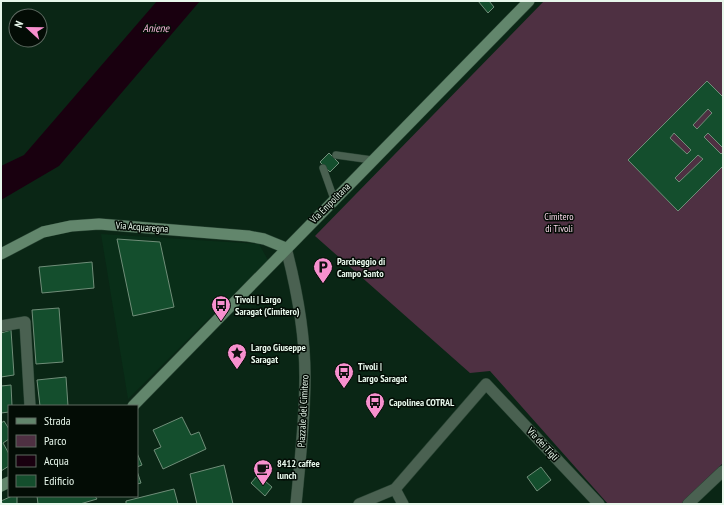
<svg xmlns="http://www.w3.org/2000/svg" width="724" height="505" font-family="'PT Sans Narrow',sans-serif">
<rect width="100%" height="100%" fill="#0a2615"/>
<path fill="#092e18" d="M101,234l158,10 9,16 -140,139z"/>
<path fill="#4e3042" d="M544,1h179v462l-42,41h-73l-118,-133 -20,2 -155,-137z"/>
<path fill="#19000f" d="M157,1h43l-141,165 -58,34v-34l23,-11z"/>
<g fill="#144e2d" stroke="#708e79" fill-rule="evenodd">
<path d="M478,1h11l5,6 -6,6z"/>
<path d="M707,81l16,16v51l-15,-15 -4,4 17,17 2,-2v14l-45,45 -50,-51zM708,109l4,4 -15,16 -4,-4zM674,133l17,17 -4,4 -17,-16zM698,155l5,4 -24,23 -4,-4z"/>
<path d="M329,153l10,10 -9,9 -10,-10z"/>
<path d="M117,239l43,3 14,65 -41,9z"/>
<path d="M92,262l2,26 -52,5 -3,-26z"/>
<path d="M59,308l4,54 -27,2 -4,-54z"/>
<path d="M11,330l3,45 -13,2v-44z"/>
<path d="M66,377l2,29h-28l-3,-26z"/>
<path d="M11,385l1,21h-3v6l-8,1v-27z"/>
<path d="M182,417l9,18 8,-3 7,17 -43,20 -9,-19 7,-3 -8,-17z"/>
<path d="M4,421l5,8v10l-6,4 6,11v12l-8,5v-48z"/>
<path d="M137,453l5,12 -5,2z"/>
<path d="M224,465l9,39h-36l-7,-30z"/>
<path d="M541,467l10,13 -14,11 -10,-14z"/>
<path d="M137,471l4,12 -4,1z"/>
<path d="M258,475l14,12 -7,9 -14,-13z"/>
<path d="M174,489l4,15h-52v-3z"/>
<path d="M12,496h5v8h-14l-2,-3z"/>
<path d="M37,496h58l2,3 -17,5h-42z"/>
</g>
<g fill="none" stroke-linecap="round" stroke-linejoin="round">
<defs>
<g id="service">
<path d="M336,155l36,5"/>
<path d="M323,168l11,31"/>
</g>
<g id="minor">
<path d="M286,248c11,42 19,86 19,129 0,42 -5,85 -9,127"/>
<path d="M1,326l24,-4 5,84"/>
<path d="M395,489l8,15"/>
<path d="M359,504l36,-15 91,-105 113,120"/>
<path d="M688,504l35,-33"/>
</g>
<g id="secondary">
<path d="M1,254l42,-22 28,-6 28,-2 149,12 16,3 22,9"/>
<path d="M133,406l396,-405"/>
<path d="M1,486l8,-4"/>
</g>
</defs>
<use href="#service" stroke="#294333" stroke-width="8"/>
<use href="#minor" stroke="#294333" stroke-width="12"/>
<use href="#secondary" stroke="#294333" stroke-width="12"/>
<use href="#service" stroke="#4a6151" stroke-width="7"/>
<use href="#minor" stroke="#4a6151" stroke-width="11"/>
<use href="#secondary" stroke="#62866c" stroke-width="11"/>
</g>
<defs>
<symbol id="parking-pin" viewBox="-11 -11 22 30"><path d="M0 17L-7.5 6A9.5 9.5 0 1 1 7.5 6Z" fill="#f790ce" stroke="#030c05"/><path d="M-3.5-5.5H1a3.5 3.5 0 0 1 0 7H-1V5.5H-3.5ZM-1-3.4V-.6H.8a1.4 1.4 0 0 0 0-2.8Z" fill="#111"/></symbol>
<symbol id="bus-pin" viewBox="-11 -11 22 30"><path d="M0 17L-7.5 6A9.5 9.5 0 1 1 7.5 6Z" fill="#f790ce" stroke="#030c05"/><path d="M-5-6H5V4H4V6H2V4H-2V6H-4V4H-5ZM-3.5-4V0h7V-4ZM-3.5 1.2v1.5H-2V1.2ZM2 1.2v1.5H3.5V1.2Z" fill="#111"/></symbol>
<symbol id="sight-pin" viewBox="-11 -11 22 30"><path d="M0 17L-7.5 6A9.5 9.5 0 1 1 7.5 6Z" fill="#f790ce" stroke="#030c05"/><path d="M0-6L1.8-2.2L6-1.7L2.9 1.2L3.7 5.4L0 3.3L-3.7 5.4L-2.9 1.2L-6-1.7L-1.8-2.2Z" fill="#111"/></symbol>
<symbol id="cafe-pin" viewBox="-11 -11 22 30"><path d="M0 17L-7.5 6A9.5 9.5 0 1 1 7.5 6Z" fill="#f790ce" stroke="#030c05"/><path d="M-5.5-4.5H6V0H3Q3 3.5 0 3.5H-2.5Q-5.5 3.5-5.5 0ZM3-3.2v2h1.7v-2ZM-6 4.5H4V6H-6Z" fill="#111"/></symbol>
</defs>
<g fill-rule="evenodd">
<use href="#parking-pin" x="312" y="256" width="22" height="30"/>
<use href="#bus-pin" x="210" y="294" width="22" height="30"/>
<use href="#sight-pin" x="226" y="342" width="22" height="30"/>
<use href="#bus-pin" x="333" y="361" width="22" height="30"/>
<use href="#bus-pin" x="364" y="391" width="22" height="30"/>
<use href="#cafe-pin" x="252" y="458" width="22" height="30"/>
</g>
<g text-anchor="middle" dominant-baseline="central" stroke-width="3" stroke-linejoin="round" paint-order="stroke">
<g font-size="10" fill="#e7f7eb" stroke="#030c05">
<text transform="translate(330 203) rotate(-45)">Via Empolitana</text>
<text transform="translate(142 227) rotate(4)">Via Acquaregna</text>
<text transform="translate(303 411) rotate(-87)">Piazzale del Cimitero</text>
<text transform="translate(543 444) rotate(47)">Via dei Tigli</text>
</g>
<g font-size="10" fill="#f8d6e8" stroke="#030c05">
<text x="559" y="216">Cimitero<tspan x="559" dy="12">di Tivoli</tspan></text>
</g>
<g font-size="10" font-weight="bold" fill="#e7f7eb" stroke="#030c05" text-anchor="start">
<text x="337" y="261">Parcheggio di<tspan x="337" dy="12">Campo Santo</tspan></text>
<text x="235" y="299">Tivoli | Largo<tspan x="235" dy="12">Saragat (Cimitero)</tspan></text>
<text x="251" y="347">Largo Giuseppe<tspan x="251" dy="12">Saragat</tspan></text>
<text x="358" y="366">Tivoli |<tspan x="358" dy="12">Largo Saragat</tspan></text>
<text x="389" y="402">Capolinea COTRAL</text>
<text x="277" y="463">8412 caffee<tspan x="277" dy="12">lunch</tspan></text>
</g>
<g font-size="11" font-style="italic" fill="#fbb9de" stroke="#030c05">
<text x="156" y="28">Aniene</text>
</g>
</g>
<rect width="724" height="505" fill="none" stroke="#e7f7eb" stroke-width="4"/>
<rect x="8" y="405" width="130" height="92" fill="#030c05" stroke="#5e6a61"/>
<rect x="16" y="418" width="20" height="6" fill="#62866c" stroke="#5e6a61"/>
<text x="44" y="425" font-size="12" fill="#e7f7eb">Strada</text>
<rect x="16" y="435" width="20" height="12" fill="#4e3042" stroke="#5e6a61"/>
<text x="44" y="445" font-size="12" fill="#e7f7eb">Parco</text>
<rect x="16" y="455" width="20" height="12" fill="#19000f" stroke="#5e6a61"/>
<text x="44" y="465" font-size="12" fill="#e7f7eb">Acqua</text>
<rect x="16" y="475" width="20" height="12" fill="#144e2d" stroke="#5e6a61"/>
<text x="44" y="485" font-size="12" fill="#e7f7eb">Edificio</text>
<g transform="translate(28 28) rotate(292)"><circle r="19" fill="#030c05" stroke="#5e6a61"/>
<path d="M0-3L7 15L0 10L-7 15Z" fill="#f790ce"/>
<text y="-6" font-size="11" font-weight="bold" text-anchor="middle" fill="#e7f7eb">N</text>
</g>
</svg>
